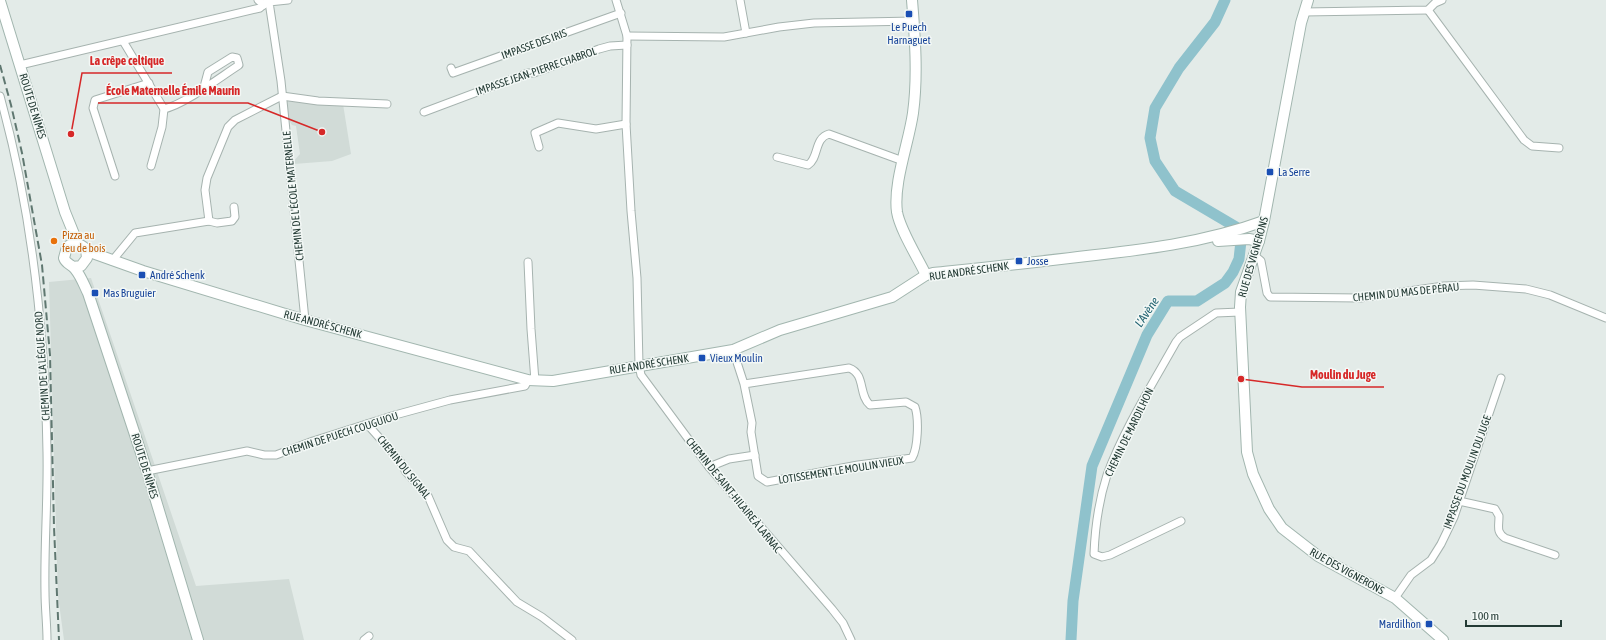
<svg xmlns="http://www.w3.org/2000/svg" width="1606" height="640" font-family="'Asap Condensed',sans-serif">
<rect width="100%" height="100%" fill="#e3ebe8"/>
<g fill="#d1dbd7">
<path d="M287,101l56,3 8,50 -19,7 -38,3 -1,-2 7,-8 -4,-28 -4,-1 -4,-6z"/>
<path d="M91,278l105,308 93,-7 15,61h-240l-6,-44 -9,-314z"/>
</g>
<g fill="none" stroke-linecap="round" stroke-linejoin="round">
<path stroke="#8fc2cc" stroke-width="11" d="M1071,640l2,-39 19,-135 55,-131 21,-34h29l28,-18 8,-11 6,-13 2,-18 -5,-14 -61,-36 -20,-30 -5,-23 5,-30 24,-40 36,-46 10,-22"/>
<defs>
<g id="street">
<path d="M258,0l6,5"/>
<path d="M288,0l-19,2 12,79 24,239"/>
<path d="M616,0l11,36 -1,88 5,87 6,67 2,87 2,10 68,92 123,142 11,14 8,17"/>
<path d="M740,0l6,33"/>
<path d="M1428,10l96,130 8,6 27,2"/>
<path d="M1304,12l124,-2 7,-7 7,-3"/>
<path d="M627,36l97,1 55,-10 35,-4 100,-2"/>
<path d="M123,41l41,68 -2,18 -11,39"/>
<path d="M20,65l240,-57 9,-8"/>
<path d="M451,68l2,5 168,-60"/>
<path d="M0,96c32,115 45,237 47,356 1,47 -3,93 -2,140 0,16 2,32 2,48"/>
<path d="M282,96l36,5 69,3"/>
<path d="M164,109c21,-5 55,-31 75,-44l-2,-7 -5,-1 -24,15 -4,15"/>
<path d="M424,112l104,-39h6l65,-24 11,-3 17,-1"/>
<path d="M539,147l-4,-14 23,-10 38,6 30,-5"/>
<path d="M777,157l31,8c11,-7 6,-27 21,-31l74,27"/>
<path d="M115,176l-22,-68 2,-8 54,-17"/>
<path d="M209,221l-4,-31 2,-12 21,-51 7,-7 47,-24"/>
<path d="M1254,255l7,6 6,32 3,4 90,1 84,-12 29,-1 53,4 24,6 56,23"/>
<path d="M112,261l23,-28 74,-12 8,2 15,-2 3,-4 -1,-10"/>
<path d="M528,262l3,67 4,52"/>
<path d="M733,350l11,34 8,39 -1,9 7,44 9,6 91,-17 47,-6 7,-1c6,-10 7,-39 3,-51l-9,-5 -36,3c-12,-10 -4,-31 -21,-37l-105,16"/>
<path d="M367,424l33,37 6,11 22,24 19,44 7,7 15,4 48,51 25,15 30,23"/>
<path d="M709,467l20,-8 26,-4"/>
<path d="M147,471l100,-20 17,4h12l37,-14 82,-26 55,-15 75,-14 3,-6"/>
<path d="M1459,501l36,8 4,7c0,11 -3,16 6,22l50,17"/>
<path d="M1181,521l-71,34 -8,2 -8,-3c1,-26 5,-54 13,-79 16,-44 46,-92 69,-133l4,-5 36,-24 24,-1"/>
<path d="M1395,598l16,-23 20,-15 10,-16 13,-27 47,-139"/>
<path d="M364,640l5,-4"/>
</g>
<g id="secondary">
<path d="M912,0c3,37 6,76 1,113 -4,29 -20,70 -16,99 3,18 21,46 29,63"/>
<path d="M1308,0l-7,23 -37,198 -5,20 -18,51 -1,15 7,145 6,22 16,35 13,19 36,28 77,42 48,42"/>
<path d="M0,1l65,211 13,32"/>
<path d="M1218,241l31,-2 10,2"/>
<path d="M87,251l56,20 162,49 223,60 25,1 180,-31 47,-20 112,-33 34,-22 7,-2c48,-5 97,-10 145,-16 63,-7 126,-14 186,-36"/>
<path d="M73,267l8,-1 6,-8 -1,-9c-6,-6 -13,-7 -19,-2l-3,11c2,6 7,6 11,11 6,7 9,16 13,24l59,178 51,169"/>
</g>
</defs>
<use href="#street" stroke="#a6b3af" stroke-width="9"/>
<use href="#secondary" stroke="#a2b6af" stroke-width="12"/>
<use href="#street" stroke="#fff" stroke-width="7"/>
<use href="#secondary" stroke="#fff" stroke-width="10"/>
<path stroke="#5f7770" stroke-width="2" stroke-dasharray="8 4" stroke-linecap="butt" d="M0,65l11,40 11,48 20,112 8,90 4,172 5,113"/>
</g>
<g fill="#1a4fb4" stroke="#f3f8f6" stroke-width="1.5">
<rect x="905" y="10" width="8" height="8" rx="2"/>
<rect x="1266" y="168" width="8" height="8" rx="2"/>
<rect x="1015" y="257" width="8" height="8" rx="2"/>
<rect x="138" y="271" width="8" height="8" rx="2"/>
<rect x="91" y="289" width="8" height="8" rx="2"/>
<rect x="698" y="354" width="8" height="8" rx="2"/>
<rect x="1425" y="620" width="8" height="8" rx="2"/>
</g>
<circle fill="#e8710a" stroke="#f3f8f6" stroke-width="1.5" cx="54" cy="241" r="4"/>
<g text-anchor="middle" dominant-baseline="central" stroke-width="3" stroke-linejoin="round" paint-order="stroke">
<g font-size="11" fill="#164399" stroke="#f3f8f6" text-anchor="start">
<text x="909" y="27" text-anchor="middle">Le Puech<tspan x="909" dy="13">Harnaguet</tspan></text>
<text x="1278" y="172">La Serre</text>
<text x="1027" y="261">Josse</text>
<text x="150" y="275">André Schenk</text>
<text x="103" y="293">Mas Bruguier</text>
<text x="710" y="358">Vieux Moulin</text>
<text x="1421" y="624" text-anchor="end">Mardilhon</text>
</g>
<g font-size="11" fill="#243b35" stroke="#f3f8f6">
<text transform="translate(534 44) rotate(-20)">IMPASSE DES IRIS</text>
<text transform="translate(536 71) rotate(-19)">IMPASSE JEAN-PIERRE CHABROL</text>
<text transform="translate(33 106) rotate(73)">ROUTE DE NÎMES</text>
<text transform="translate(293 196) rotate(-96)">CHEMIN DE L'ÉCOLE MATERNELLE</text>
<text transform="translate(1253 257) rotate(-74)">RUE DES VIGNERONS</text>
<text transform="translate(969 271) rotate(-8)">RUE ANDRÉ SCHENK</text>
<text transform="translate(1406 292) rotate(-6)">CHEMIN DU MAS DE PÉRAU</text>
<text transform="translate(323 324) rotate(15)">RUE ANDRÉ SCHENK</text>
<text transform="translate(649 364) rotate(-9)">RUE ANDRÉ SCHENK</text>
<text transform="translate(42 366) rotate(-94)">CHEMIN DE LA LÈGUE NORD</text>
<text transform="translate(1129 432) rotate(-64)">CHEMIN DE MARDILHON</text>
<text transform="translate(340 434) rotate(-18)">CHEMIN DE PUECH COUGUIOU</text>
<text transform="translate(145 466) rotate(73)">ROUTE DE NÎMES</text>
<text transform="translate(404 467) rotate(51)">CHEMIN DU SIGNAL</text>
<text transform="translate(841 470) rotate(-9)">LOTISSEMENT LE MOULIN VIEUX</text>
<text transform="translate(1467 472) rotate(-70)">IMPASSE DU MOULIN DU JUGE</text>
<text transform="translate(734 495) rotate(51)">CHEMIN DE SAINT-HILAIRE À LARNAC</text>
<text transform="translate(1347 571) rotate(29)">RUE DES VIGNERONS</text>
</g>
<g font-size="11" fill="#c56008" stroke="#f3f8f6" text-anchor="start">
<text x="62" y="235">Pizza au<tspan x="62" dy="13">feu de bois</tspan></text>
</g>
<g font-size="12" font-style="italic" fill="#236472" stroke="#f3f8f6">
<text transform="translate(1147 312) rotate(-56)">L'Avène</text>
</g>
</g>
<path fill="none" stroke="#d62828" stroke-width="1.5" d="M71 134L82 73H172M322 132L248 103H98M1241 379L1302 387H1384"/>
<g fill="#d62828" stroke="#f3f8f6" stroke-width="1.5">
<circle cx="71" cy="134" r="4"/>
<circle cx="322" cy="132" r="4"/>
<circle cx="1241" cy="379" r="4"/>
</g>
<g font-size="12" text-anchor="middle" font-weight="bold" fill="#d62828" stroke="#f3f8f6" stroke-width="3" stroke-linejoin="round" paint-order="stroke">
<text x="127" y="65">La crêpe celtique</text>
<text x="173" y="95">École Maternelle Émile Maurin</text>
<text x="1343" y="379">Moulin du Juge</text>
</g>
<path d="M1466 620v6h95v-6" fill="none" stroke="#243b35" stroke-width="2"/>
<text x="1472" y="620" font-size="12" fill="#243b35" stroke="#f3f8f6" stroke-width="3" paint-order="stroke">100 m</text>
</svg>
